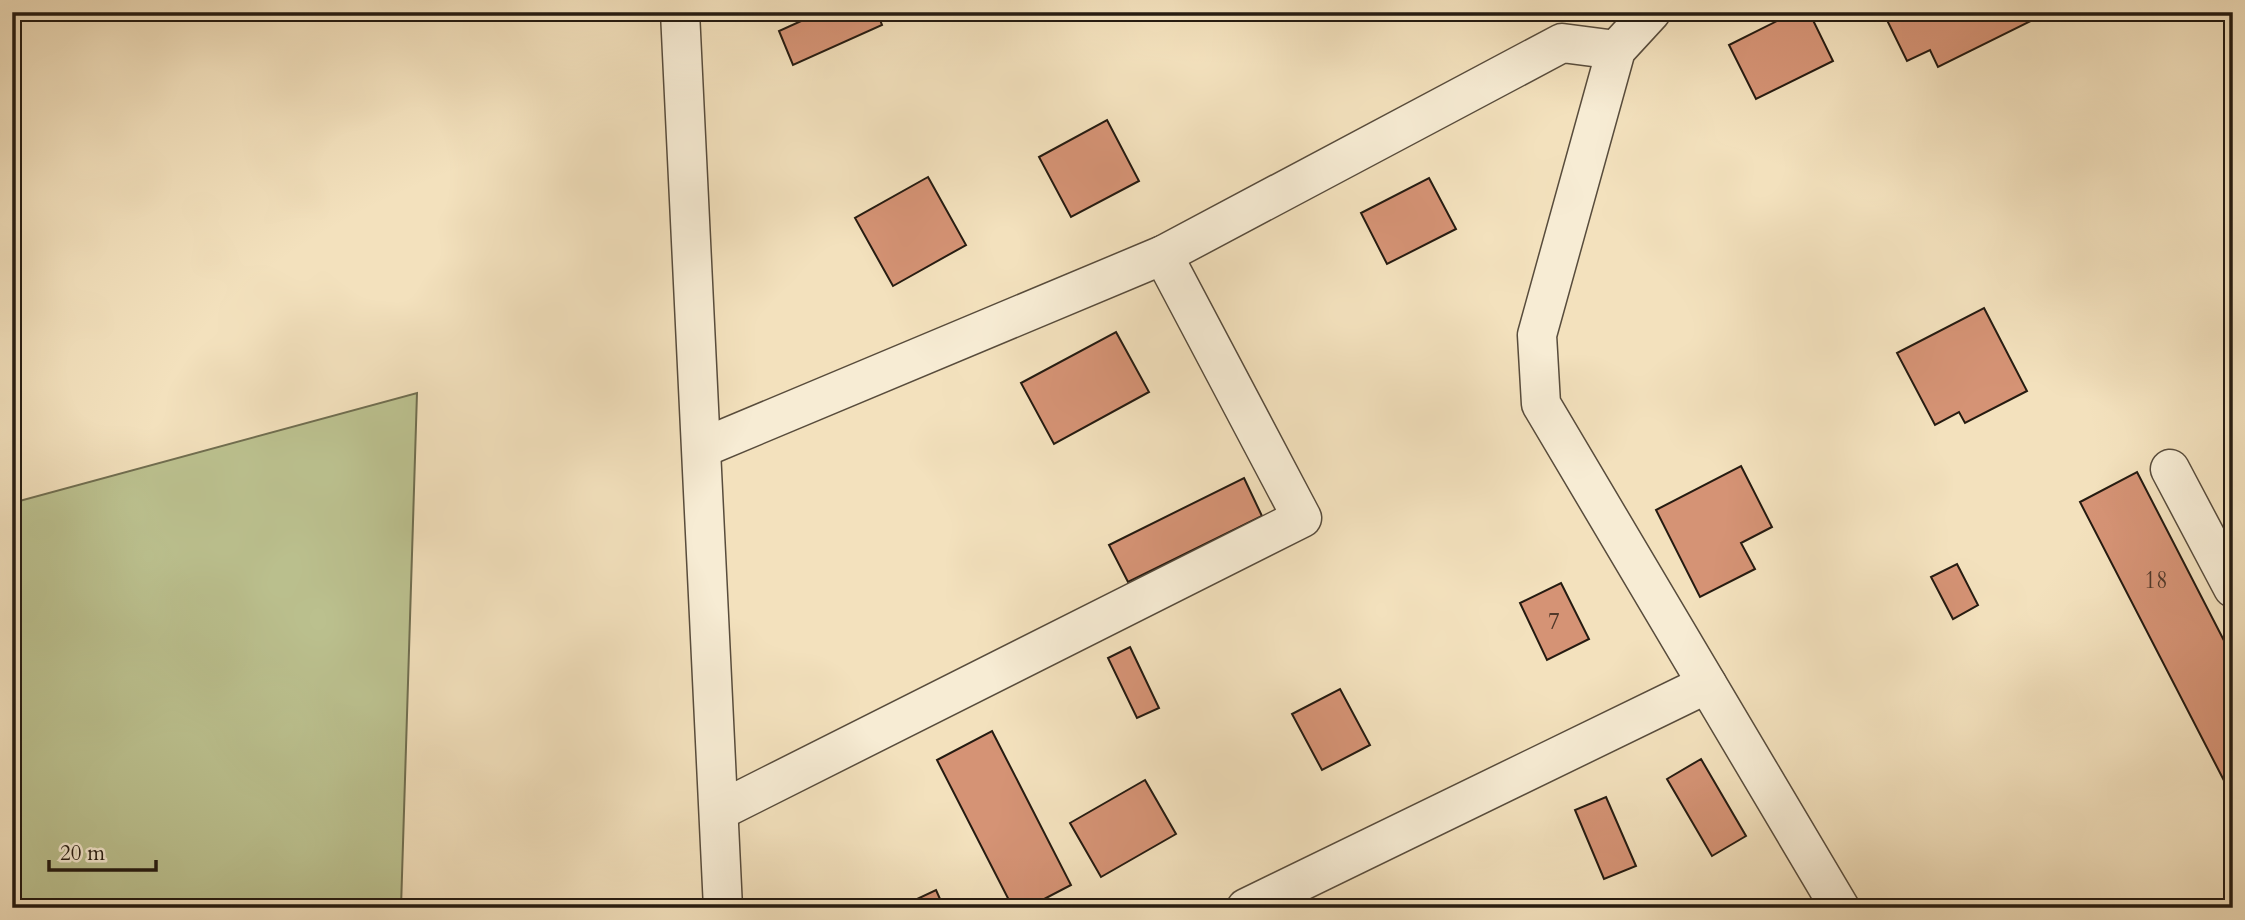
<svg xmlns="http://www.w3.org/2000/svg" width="2245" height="920" font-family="Cardo,serif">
<rect width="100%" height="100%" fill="#f3e1bd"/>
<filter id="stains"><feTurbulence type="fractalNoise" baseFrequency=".00286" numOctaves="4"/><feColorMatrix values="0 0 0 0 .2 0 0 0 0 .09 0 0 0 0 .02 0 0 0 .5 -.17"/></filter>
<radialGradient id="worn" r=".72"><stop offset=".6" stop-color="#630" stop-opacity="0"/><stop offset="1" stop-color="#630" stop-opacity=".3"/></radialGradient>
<path fill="#bcc290" stroke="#706e50" stroke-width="2" d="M417,393l-16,515h-389v-405z"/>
<g fill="#d59375" stroke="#251b11" stroke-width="2">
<path d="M821,12h56l5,13 -89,40 -14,-34z"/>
<path d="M1795,12h14l24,49 -77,38 -27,-54z"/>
<path d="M1883,12h156l2,4 -103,51 -8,-17 -23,11z"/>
<path d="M1107,120l32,61 -68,36 -32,-60z"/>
<path d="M928,177l38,68 -73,41 -38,-68z"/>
<path d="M1429,178l27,51 -69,35 -26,-51z"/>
<path d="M1984,308l43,83 -62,32 -6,-11 -24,13 -38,-72z"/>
<path d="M1116,332l33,60 -95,52 -33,-61z"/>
<path d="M1741,466l31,61 -31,16 14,26 -55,28 -44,-87z"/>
<path d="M2137,472l96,186v140l-153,-296z"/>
<path d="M1244,478l18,38 -134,66 -19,-37z"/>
<path d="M1957,564l21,41 -25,14 -22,-42z"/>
<path d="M1561,583l28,56 -42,21 -27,-57z"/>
<path d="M1130,647l29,61 -22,10 -29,-60z"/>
<path d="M1340,689l30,56 -48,25 -30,-56z"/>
<path d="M992,731l79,154 -44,23h-14l-76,-148z"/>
<path d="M1701,759l45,77 -34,20 -45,-77z"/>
<path d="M1145,780l31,54 -75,43 -31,-54z"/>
<path d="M1606,797l30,69 -32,13 -29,-69z"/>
<path d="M936,890l8,18h-46z"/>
</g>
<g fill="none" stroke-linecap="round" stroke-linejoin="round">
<defs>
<g id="minor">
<path d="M680,12l43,896"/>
<path d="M1651,12l-35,38 -79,285 4,69 299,504"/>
<path d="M702,448l461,-193 399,-212 54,7"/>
<path d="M2170,469l63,119"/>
<path d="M719,811l583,-293 -139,-263"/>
<path d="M1246,908l461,-224"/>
</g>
</defs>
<use href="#minor" stroke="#584c3c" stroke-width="41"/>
<use href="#minor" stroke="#f7ecd4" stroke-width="38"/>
</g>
<g text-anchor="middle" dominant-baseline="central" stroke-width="6" stroke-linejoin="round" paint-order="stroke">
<g font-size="23" fill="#51392a">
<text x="2156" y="580">18</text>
<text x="1554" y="621">7</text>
</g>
</g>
<rect width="2245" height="920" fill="none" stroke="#f3e1bd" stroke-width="42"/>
<rect x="14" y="14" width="2217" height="892" fill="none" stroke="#251b11" stroke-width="3.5"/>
<rect x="21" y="21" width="2203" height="878" fill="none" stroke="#251b11" stroke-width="2"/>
<path d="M49 860v10h107v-10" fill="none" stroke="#251b11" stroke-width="3.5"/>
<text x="60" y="860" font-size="21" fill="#251b11" stroke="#f7ecd4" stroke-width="5" paint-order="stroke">20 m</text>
<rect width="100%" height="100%" filter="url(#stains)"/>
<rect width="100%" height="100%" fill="url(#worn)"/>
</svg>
